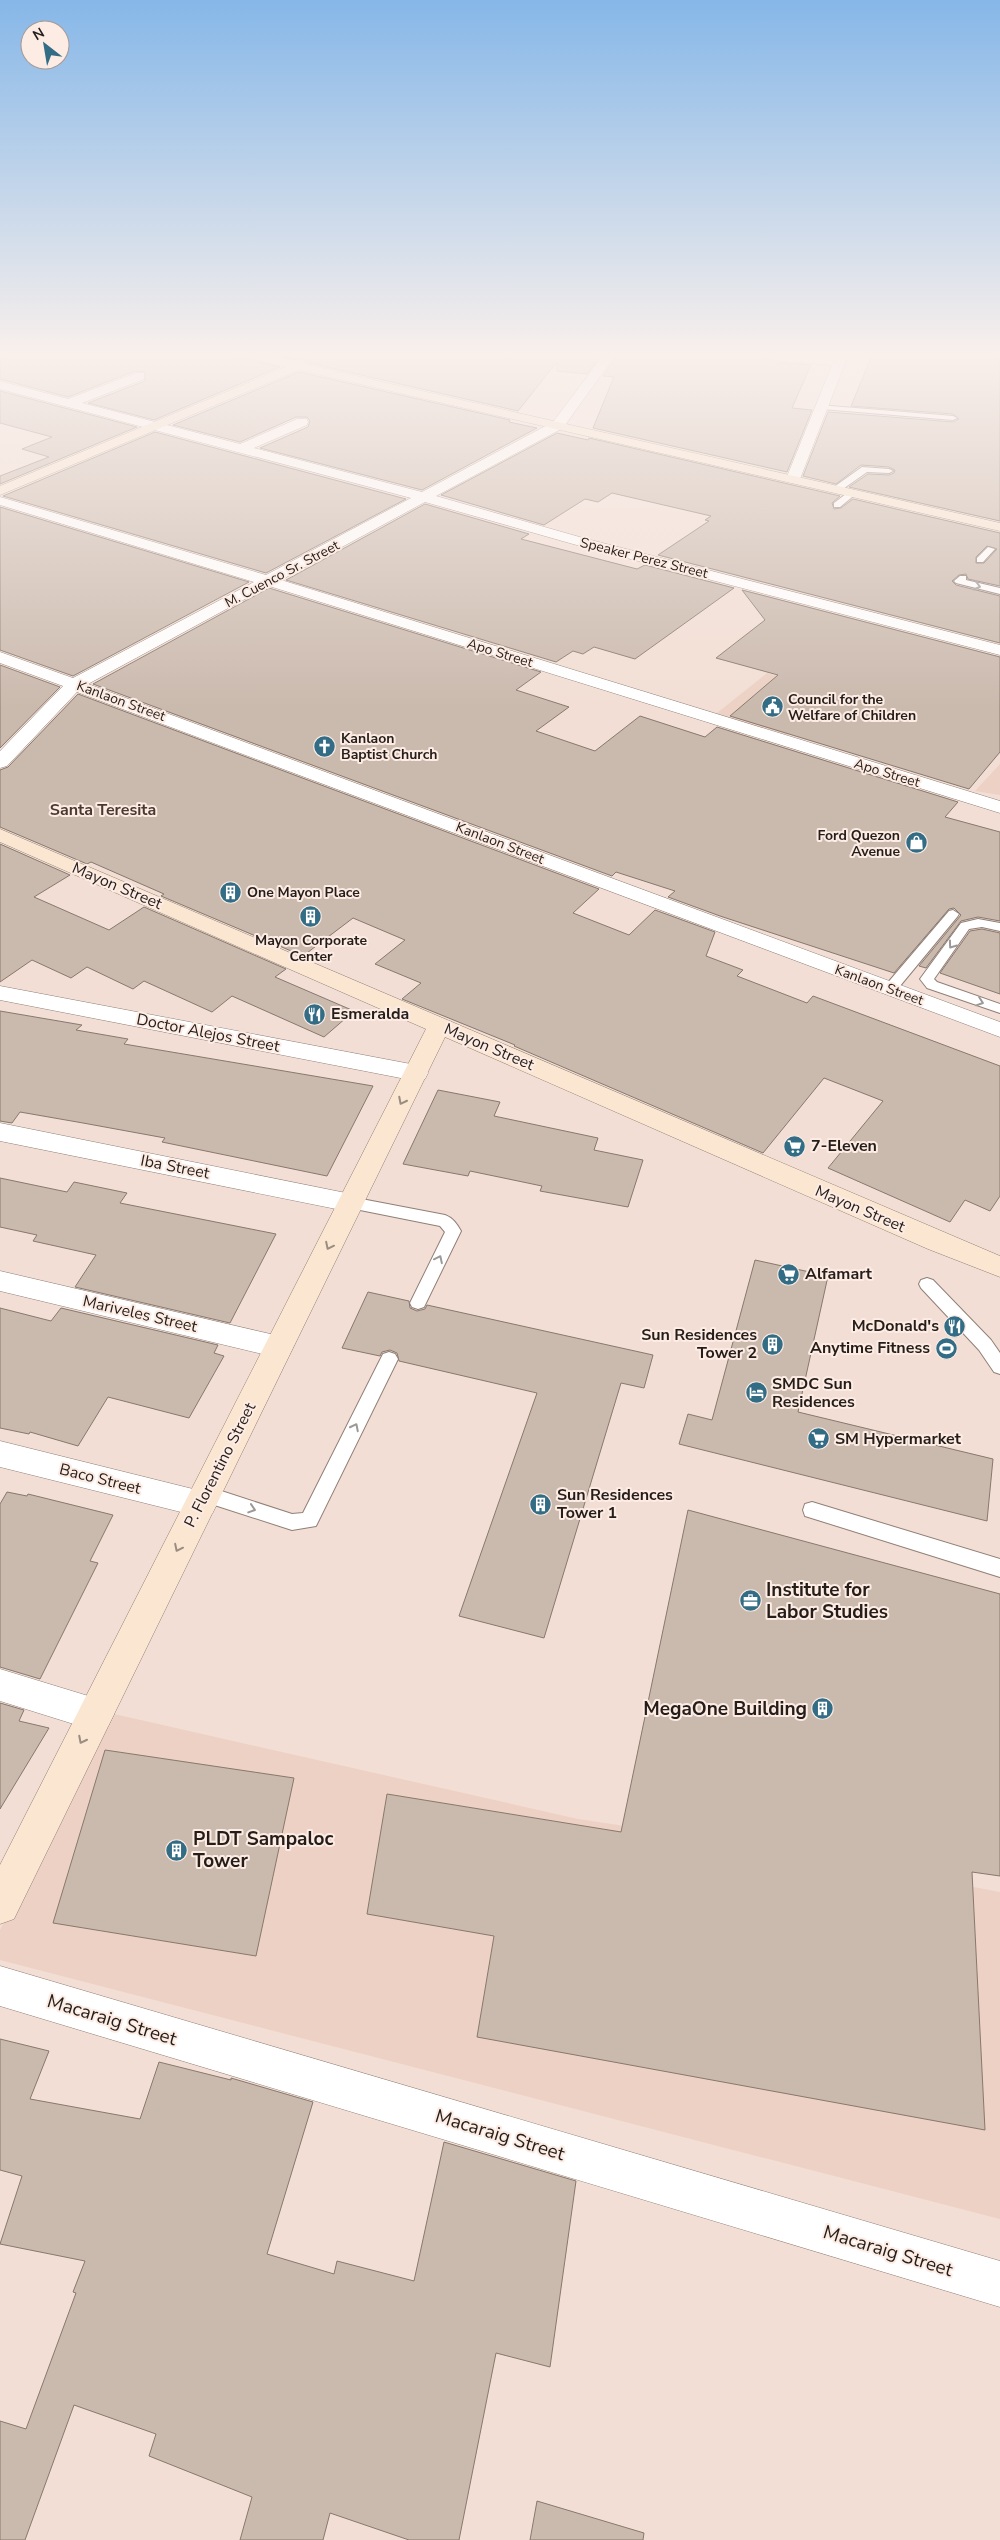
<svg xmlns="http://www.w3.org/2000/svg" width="1000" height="2540" font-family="'Nunito Sans',sans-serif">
<rect width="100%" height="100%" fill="#f2ded4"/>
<g fill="#ecd1c4">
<path d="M767,673l69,19 -58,51 -71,-22z"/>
<path d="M1000,764v31l-25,-4z"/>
<path d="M114,1714l464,105 160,24 262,49v327l-1000,-259v-30z"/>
</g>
<g fill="#cab9ad" stroke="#88786d" fill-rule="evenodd">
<path d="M0,353h234l4,4 42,10 -126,53 -66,-17 57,-22v-9l-10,-1 -67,26 -68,-18z"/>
<path d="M266,353h337l-16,21 -30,-3v-9l-39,49 -209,-48 -7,-5 -5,2z"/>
<path d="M619,353h153l-6,5 7,4 38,3 -19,43 20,2 -25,62 -194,-44 21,-51 -11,-1z"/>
<path d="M873,353h127v168l-151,-34 19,-13 21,1 5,-2 1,-3 -6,-3 -28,-2 -25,19 -33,-8 25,-64 125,10 6,-3 -6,-5 -102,-8z"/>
<path d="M299,372l211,48 -1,2 28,6 -115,62 -162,-42 48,-21 2,-6 -3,-4h-11l-56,25 -67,-17z"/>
<path d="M0,391l137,36 -137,57v-8l49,-19 -27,-8 30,-12 -52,-14z"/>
<path d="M155,432l251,67 -140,74 -263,-77z"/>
<path d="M557,433l31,7 1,-2 251,58 -8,7 2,6 7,-1 12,-9 147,34v53l-32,-7 -2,-5 -7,1 -7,6 4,4 44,11v47l-342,-88 51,-34 -4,-1 6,-4 -99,-23 -14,9 -13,-3 -41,26 -103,-30zM987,546l10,3 -13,14h-8v-6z"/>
<path d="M425,504l104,30 -8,5 116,30 8,-4 89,23 -99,71 -41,-12 -11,7 -10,-3 -17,11 -270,-82z"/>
<path d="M0,507l249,75 -176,94 -73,-26z"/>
<path d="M269,588l272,84 -25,18 53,17 -33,24 59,20 45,-35 65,21 12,-10 241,75 -13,15 55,15v89l-22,-4 -17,4 -35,47 -7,-2 42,-51 -7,-7 -5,1 -55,64 -174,-57 -52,-19 7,-6 -59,-19 -4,4 -519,-192z"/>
<path d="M742,590l258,67v95l-31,37 -239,-73 48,-41 -62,-17 49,-38z"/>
<path d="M0,665l60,22 -60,61z"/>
<path d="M78,694l521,195 -26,24 56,22 26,-25 60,22 -9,24 37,14 -6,6 70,27 6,-7 187,70v130l-10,15 -25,-11 -15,22 -122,-54 55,-67 -59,-23 -61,75 -249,-107 1,-1 -113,-46 19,-16 -46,-19 30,-24 -52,-22 -50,38 -142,-60 3,-2 -73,-32 -4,2 -87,-37v-57l8,-3z"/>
<path d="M0,844l70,31 -36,22 75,33 35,-23 142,62 -11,8 79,34 -30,26 -92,-41 -20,16 -68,-31 -11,8 -46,-22 -16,11 -39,-18 -32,22z"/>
<path d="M982,929l18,4v61l-60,-21 30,-42z"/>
<path d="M0,1011l82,14 -6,5 52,9 -4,5 249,42 -46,90 -165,-34 3,-4 -82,-15 -63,-11 -8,11 -12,-2z"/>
<path d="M438,1090l62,12 -6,14 104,22 -4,12 49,10 -15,47 -88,-16 2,-5 -72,-15 -2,5 -65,-12z"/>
<path d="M0,1178l67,14 7,-10 53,11 -7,10 156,31 -46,89 -155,-36 21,-32 -63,-14 4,-6 -37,-8z"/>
<path d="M755,1260l73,16 -30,136 195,47 -6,62 -308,-77 9,-30 24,6z"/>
<path d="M368,1292l41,9 1,7 7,3 8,-2 2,-4 226,50 -9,33 -23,-5 -77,255 -85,-22 78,-223 -138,-32 -2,-8 -7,-3 -8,2 -2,4 -38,-8z"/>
<path d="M0,1308l51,13 10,-13 157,37 -4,8 10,3 -35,62 -81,-21 -30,49 -48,-14 -1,2 -29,-6z"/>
<path d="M7,1492l20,4 1,-2 85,21 -23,46 8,2 -58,116 -40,-12v-163z"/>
<path d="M688,1510l312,84v282l-28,-4 13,258 -508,-93 17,-101 -127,-22 20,-120 234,38z"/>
<path d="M0,1703l24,7 -5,11 30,7 -49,81z"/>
<path d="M105,1750l189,28 -38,178 -203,-33z"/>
<path d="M0,2039l49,12 -19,48 110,20 19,-57 72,18v-2l82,24 -46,152 67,20 3,-13 77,20 30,-139 132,39 -26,186 -54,-14 -37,187h-50l-79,-27 -7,27h-83l12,-43 -103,-41 7,-22 -82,-29 -49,135h-25v-119l26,8 50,-136 -3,-1 12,-31 -85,-17 22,-68 -22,-6z"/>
<path d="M537,2501l107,32 -1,7h-113z"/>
</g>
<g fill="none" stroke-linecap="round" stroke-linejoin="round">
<defs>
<g id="lane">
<path d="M819,405l134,11 4,2 -4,2 -131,-11 -4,-2z"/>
<path d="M862,467l27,2 4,2 -4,2 -22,-1 -27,19h-6v-4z"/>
<path d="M850,491l7,2 -17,14h-6v-4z"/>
<path d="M988,547l7,2 -12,13h-6v-4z"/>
<path d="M960,576h6v4l34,8v6l-44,-11 -2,-2z"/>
<path d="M953,910l6,4 -2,3 -62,75h-10l-2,-3 2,-3 64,-75z"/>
<path d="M978,919l22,4v8l-18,-4 -13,2 -35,50 3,3 63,22v9l-73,-25 -7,-9 41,-56z"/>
<path d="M351,1197l94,18c8,3 12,9 16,16l-37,76 -6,2 -6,-2 -2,-4 35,-71 -5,-6 -95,-19 -2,-4 2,-4z"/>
<path d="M927,1278l6,2 58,60 9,13v21l-6,-2 -15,-22 -58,-62 -2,-4 2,-4z"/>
<path d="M389,1352l6,2 3,5 -82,167 -24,4 -93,-30 -2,-6 2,-6 7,-2 86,28 11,-1 80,-159z"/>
<path d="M812,1502l188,57v18l-195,-61 -2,-6 2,-6z"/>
</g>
<g id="street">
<path d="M605,353h12l-54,75 -127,68 147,42 417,107v10l-427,-111 -148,-42 -144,78 719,221v12l-731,-227 -181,98 912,338v15l-923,-345 -70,74 -7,2v-17l63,-65 -63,-23v-11l73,26 181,-96 -254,-77v-8l266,78 145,-77 -411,-109v-8l68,18 68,-26h8v6l-62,24 158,41 57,-25h10l1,3 -1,3 -53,23 168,44 131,-70z"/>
<path d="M837,353h12l-49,126 -7,4 -5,-1 -2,-3 46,-114 -58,-5 -6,-3 6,-3 61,4z"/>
<path d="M0,986l416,79 9,2 3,6 -3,6 -9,2 -416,-81z"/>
<path d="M0,1123l351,71 9,2 4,7 -4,7 -9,2 -351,-71z"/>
<path d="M0,1271l279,65 10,3 4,8 -4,8 -10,3 -279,-67z"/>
<path d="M0,1441l201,50 11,3 5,10 -5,10 -11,3 -201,-50z"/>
<path d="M0,1669l108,33 6,12 -6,12 -12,5 -96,-30z"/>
<path d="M0,1966l1000,295v46l-1000,-301z"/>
</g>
<g id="secondary">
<path d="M236,353h21l40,9 6,-2 5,5 692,158v8l-701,-161 -299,125v-9l286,-119 -48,-12z"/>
<path d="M0,829l1000,427v21l-72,-28 -483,-212 -431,882 -14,5v-59l426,-836 -426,-187z"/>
</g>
</defs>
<use href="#lane" stroke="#917f76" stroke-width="2"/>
<use href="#street" stroke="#917f76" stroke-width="1"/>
<use href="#secondary" stroke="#917f76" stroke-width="1"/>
<use href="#lane" fill="#fff" fill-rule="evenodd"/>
<use href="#street" fill="#fff" fill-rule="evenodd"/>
<use href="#secondary" fill="#fae6d1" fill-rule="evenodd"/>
</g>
<defs><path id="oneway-chevron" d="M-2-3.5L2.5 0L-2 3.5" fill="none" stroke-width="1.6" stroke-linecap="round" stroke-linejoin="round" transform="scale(1.25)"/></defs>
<g stroke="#9c9998">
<use href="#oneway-chevron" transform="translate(977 586) rotate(14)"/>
<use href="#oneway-chevron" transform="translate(952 945) rotate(126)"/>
<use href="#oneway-chevron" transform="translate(980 1002) rotate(19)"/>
<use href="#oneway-chevron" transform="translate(439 1259) rotate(-64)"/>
<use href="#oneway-chevron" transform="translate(355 1427) rotate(-63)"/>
<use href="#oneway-chevron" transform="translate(252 1509) rotate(18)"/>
</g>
<g stroke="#9a8c7e">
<use href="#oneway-chevron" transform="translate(402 1101) rotate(117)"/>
<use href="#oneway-chevron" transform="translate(329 1246) rotate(116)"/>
<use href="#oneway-chevron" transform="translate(178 1548) rotate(116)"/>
<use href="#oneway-chevron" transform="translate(82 1740) rotate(117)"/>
</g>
<linearGradient id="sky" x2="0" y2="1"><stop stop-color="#86b7e8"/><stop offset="0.5" stop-color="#f9f0ec"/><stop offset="1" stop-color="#f9f0ec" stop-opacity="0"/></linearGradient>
<rect width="1000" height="709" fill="url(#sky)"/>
<defs>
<symbol id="civic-disc" viewBox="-11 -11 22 22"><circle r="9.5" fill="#326c85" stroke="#fdece4"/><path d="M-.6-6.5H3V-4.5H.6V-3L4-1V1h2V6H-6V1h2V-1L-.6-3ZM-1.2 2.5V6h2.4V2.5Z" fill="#fff"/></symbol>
<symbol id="church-disc" viewBox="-11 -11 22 22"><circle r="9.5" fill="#326c85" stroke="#fdece4"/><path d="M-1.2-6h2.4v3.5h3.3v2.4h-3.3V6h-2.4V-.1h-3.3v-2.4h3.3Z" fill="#fff"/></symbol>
<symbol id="shop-disc" viewBox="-11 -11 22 22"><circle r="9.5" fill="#326c85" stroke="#fdece4"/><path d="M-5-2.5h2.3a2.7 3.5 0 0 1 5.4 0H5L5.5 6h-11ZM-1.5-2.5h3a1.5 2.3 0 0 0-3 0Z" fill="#fff"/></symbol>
<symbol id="building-disc" viewBox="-11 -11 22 22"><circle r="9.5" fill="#326c85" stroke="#fdece4"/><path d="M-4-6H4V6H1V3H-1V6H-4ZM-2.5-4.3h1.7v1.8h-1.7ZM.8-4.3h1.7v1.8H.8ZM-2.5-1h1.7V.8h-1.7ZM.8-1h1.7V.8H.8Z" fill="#fff"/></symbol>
<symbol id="restaurant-disc" viewBox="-11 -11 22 22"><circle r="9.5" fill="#326c85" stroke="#fdece4"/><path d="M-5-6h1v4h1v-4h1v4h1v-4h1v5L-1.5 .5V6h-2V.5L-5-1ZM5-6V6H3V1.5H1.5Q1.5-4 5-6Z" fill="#fff"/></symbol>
<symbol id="supermarket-disc" viewBox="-11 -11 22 22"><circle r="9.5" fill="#326c85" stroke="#fdece4"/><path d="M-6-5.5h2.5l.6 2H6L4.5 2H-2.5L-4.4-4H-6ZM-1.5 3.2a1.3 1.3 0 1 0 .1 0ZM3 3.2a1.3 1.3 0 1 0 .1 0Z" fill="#fff"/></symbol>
<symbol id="stadium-disc" viewBox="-11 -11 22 22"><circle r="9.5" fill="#326c85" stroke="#fdece4"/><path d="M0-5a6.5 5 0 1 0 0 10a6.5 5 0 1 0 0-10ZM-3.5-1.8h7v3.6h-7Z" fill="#fff"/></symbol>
<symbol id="hotel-disc" viewBox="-11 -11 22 22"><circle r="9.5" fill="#326c85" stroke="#fdece4"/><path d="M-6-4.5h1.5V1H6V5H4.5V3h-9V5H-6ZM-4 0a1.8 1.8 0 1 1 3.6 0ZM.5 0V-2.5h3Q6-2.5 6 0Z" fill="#fff"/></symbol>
<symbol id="office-disc" viewBox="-11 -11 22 22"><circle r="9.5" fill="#326c85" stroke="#fdece4"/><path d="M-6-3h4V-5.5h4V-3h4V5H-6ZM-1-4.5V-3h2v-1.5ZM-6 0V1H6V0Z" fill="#fff"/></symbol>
</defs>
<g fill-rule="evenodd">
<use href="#civic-disc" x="760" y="694" width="25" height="25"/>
<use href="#church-disc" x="312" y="734" width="25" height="25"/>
<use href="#shop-disc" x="904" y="830" width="25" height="25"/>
<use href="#building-disc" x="218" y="880" width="25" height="25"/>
<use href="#building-disc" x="298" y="904" width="25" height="25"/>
<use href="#restaurant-disc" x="302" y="1002" width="25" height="25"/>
<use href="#supermarket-disc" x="782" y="1134" width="25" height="25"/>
<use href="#supermarket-disc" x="776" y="1262" width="25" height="25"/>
<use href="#restaurant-disc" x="942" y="1314" width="25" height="25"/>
<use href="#building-disc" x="760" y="1332" width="25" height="25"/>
<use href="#stadium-disc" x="934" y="1336" width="25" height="25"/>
<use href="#hotel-disc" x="744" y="1380" width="25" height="25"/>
<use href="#supermarket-disc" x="806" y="1426" width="25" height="25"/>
<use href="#building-disc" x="528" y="1492" width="25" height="25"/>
<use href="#office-disc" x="738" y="1588" width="25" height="25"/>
<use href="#building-disc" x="810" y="1696" width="25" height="25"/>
<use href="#building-disc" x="164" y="1838" width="25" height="25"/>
</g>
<g text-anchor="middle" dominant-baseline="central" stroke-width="4" stroke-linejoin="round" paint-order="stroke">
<g font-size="14" fill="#241d19" stroke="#fdece4">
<text transform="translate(644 558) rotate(14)">Speaker Perez Street</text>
<text transform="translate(282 574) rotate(-28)">M. Cuenco Sr. Street</text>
<text transform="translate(500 653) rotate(17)">Apo Street</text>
<text transform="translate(121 701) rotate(20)">Kanlaon Street</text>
<text transform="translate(887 773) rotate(17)">Apo Street</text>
<text transform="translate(500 843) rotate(21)">Kanlaon Street</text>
<text transform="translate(879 985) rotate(20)">Kanlaon Street</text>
</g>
<g font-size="14" font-weight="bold" fill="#241d19" stroke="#fdece4" text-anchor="start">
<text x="788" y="699">Council for the<tspan x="788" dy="16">Welfare of Children</tspan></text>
<text x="341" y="738">Kanlaon<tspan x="341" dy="16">Baptist Church</tspan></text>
<text x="900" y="835" text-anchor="end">Ford Quezon<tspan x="900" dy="16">Avenue</tspan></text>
<text x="247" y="892">One Mayon Place</text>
<text x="311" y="940" text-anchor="middle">Mayon Corporate<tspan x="311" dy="16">Center</tspan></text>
</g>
<g font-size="16" font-weight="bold" fill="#483830" stroke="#fdece4">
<text x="103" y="810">Santa Teresita</text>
</g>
<g font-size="16" fill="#241d19" stroke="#fdece4">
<text transform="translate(117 886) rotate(23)">Mayon Street</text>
<text transform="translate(208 1033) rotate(11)">Doctor Alejos Street</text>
<text transform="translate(489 1047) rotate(23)">Mayon Street</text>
<text transform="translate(175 1167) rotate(11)">Iba Street</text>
<text transform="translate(860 1209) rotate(23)">Mayon Street</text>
<text transform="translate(140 1314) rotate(13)">Mariveles Street</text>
<text transform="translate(220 1465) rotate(-63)">P. Florentino Street</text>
<text transform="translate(100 1479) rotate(14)">Baco Street</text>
</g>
<g font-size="16" font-weight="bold" fill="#241d19" stroke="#fdece4" text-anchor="start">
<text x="331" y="1014">Esmeralda</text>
<text x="811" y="1146">7-Eleven</text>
<text x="805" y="1274">Alfamart</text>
<text x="939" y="1326" text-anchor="end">McDonald's</text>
<text x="757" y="1335" text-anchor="end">Sun Residences<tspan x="757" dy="18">Tower 2</tspan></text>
<text x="930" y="1348" text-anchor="end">Anytime Fitness</text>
<text x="772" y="1384">SMDC Sun<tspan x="772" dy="18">Residences</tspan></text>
<text x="835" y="1439">SM Hypermarket</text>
<text x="557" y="1495">Sun Residences<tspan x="557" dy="18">Tower 1</tspan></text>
</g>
<g font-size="19" font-weight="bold" fill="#241d19" stroke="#fdece4" text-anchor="start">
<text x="766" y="1590">Institute for<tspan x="766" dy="22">Labor Studies</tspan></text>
<text x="807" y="1709" text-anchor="end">MegaOne Building</text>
<text x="193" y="1839">PLDT Sampaloc<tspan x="193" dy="22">Tower</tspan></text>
</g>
<g font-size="19" fill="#241d19" stroke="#fdece4">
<text transform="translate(112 2020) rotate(17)">Macaraig Street</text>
<text transform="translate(500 2135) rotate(17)">Macaraig Street</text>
<text transform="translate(888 2251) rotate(17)">Macaraig Street</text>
</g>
</g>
<g transform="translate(45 45) rotate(329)"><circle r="24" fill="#fdece4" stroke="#a69993"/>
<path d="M0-4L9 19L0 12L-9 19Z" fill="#326c85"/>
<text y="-8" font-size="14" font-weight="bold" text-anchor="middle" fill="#241d19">N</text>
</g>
</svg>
